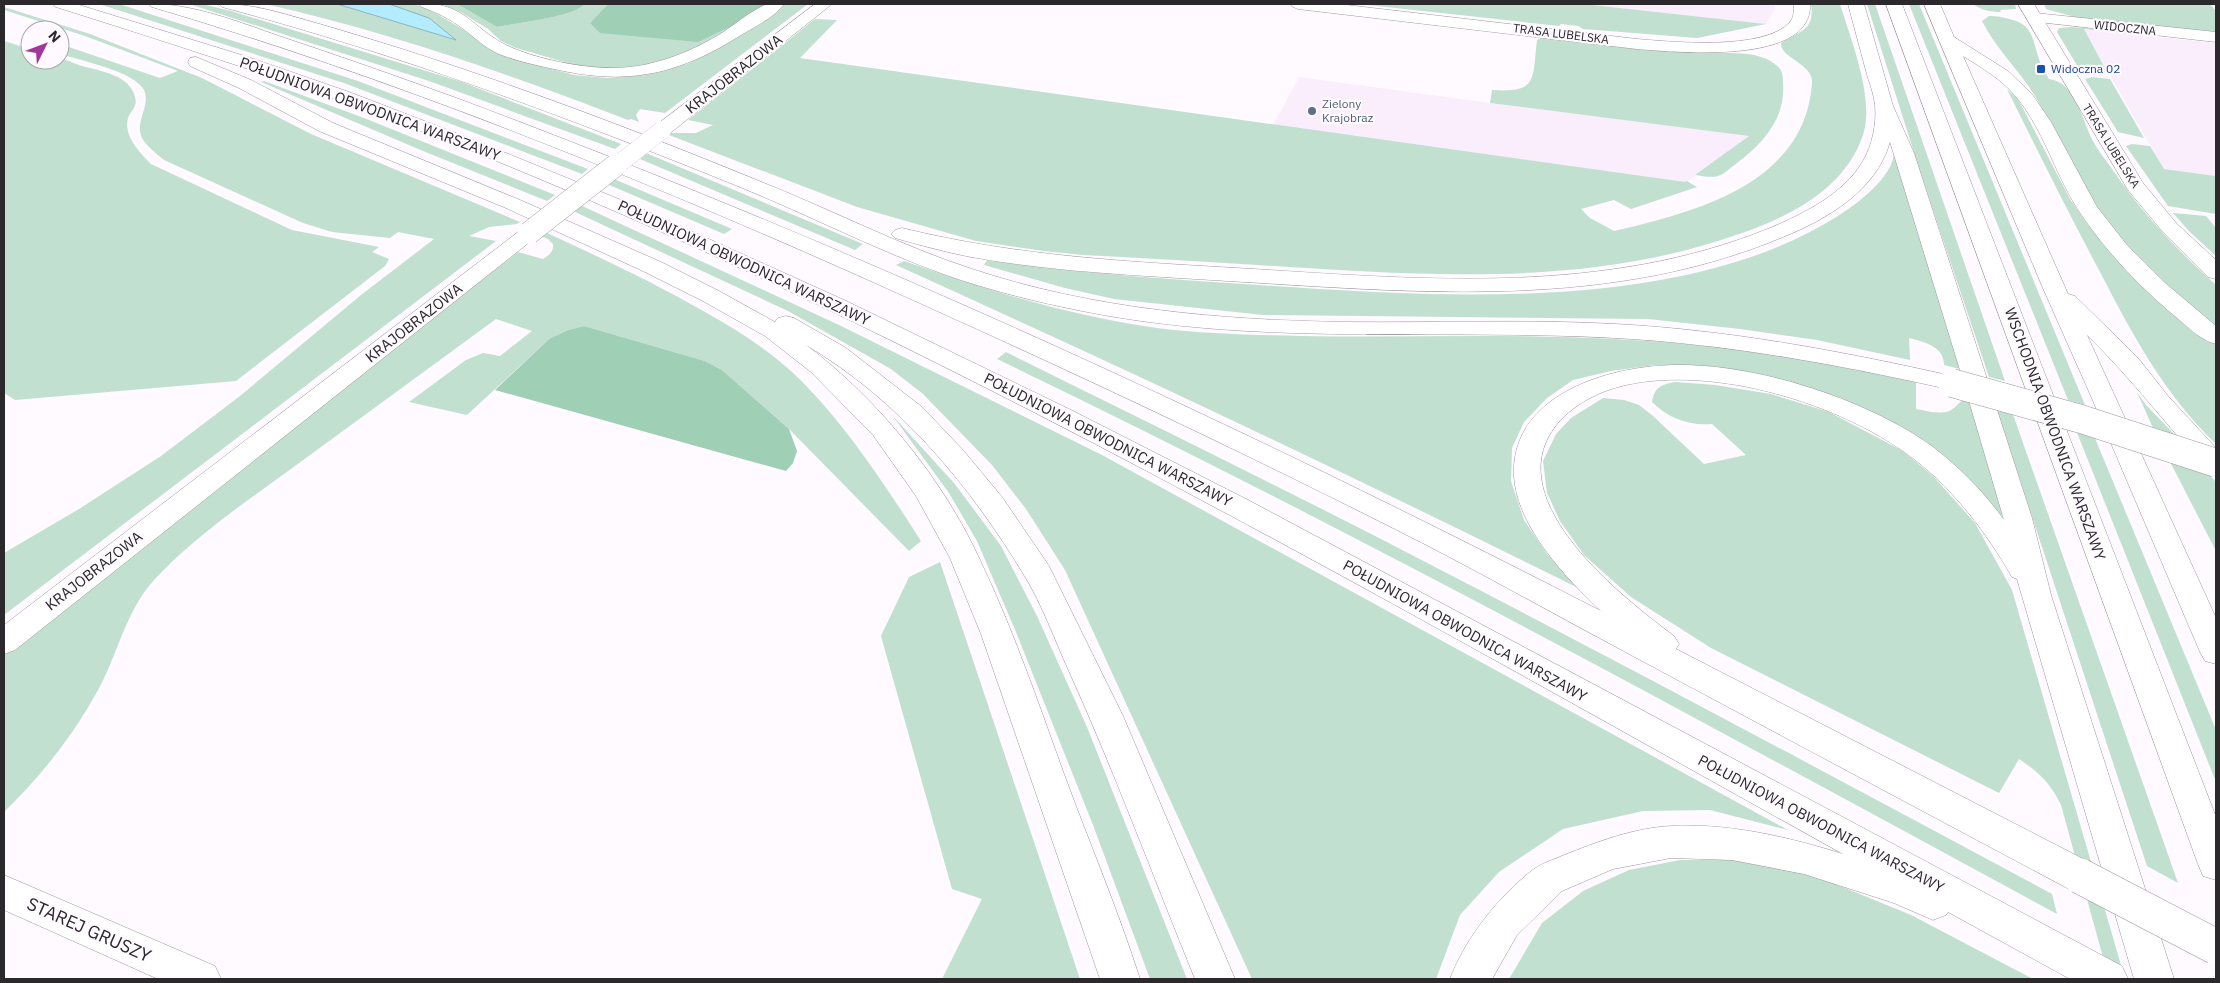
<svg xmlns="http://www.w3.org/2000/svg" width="2220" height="983" font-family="'IBM Plex Sans',sans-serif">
  <rect width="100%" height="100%" fill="#fefaff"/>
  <g fill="#faeefd">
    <path d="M 1583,4 L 1775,4 L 1775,9 L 1766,24 Z"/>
    <path d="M 2083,29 L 2216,43 L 2216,176 L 2164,169 Z"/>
    <path d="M 1299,77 L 1490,103 L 1750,136 L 1685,183 L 1273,125 Z"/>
  </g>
  <g fill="#c1e0cf">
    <path d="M 99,4 L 119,4 L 358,81 L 588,169 L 582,174 L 344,83 Z"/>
    <path d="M 189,4 L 202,4 L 231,11 L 462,82 L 621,144 L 615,149 L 429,81 Z"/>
    <path d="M 265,4 L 337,4 L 455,40 L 429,18 L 389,4 L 414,4 L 432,11 L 484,42 L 530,63 L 574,75 L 607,78 L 646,75 L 687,64 L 717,48 L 784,4 L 808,4 L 665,113 L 640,109 L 636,115 L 639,122 L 631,119 L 628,120 C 509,74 389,32 265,4 Z"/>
    <path d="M 441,4 L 457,4 L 497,27 C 516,23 574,17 585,4 L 608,4 L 590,23 L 752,16 L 710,43 L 648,67 L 614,70 L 571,64 L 516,48 L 501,41 L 488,29 L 462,13 Z"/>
    <path d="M 1359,4 L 1583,4 L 1766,24 L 1697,38 L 1583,29 L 1578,26 L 1561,24 L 1559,26 Z"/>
    <path d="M 1811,4 L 1840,4 C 1851,40 1875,99 1863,135 C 1845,189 1789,217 1739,234 C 1584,289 1418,275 1257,265 C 1199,261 1141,258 1083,255 L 1044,251 L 976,241 L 857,207 L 669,135 L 671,133 L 696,133 L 713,125 L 688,120 L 815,19 L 837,20 L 800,58 L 1685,182 L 1687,181 L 1697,187 L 1631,209 L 1614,200 L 1581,209 L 1590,218 L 1614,231 C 1696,212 1805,184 1812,83 C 1814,64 1780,58 1781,43 C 1799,30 1815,32 1811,4 Z"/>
    <path d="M 1867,4 L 1875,4 L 2005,381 L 1989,377 L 1918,165 Z"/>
    <path d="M 1909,4 L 1919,4 L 2085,405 L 2068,400 Z"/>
    <path d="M 1973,4 L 2015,4 L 2016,9 L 2000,10 L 2001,12 C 1990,12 1981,10 1973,4 Z"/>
    <path d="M 2044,4 L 2210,4 L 2216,11 L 2216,33 L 2082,19 L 2046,9 Z"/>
    <path d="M 4,7 L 90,34 L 202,78 L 311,134 L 520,222 L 517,224 L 489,227 L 469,236 L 496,241 L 4,615 L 4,553 L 79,509 L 161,456 L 240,396 L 361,295 L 434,239 L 398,232 L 390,238 L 332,232 L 303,223 L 164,160 C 156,153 147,147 142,138 C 133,119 157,100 139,84 C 125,70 80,60 60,54 L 60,44 L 160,78 L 178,71 L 85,36 L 4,10 Z"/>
    <path d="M 1989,16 C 1997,16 2002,17 2009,19 C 2038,25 2031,46 2043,68 L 2037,67 L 2039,71 L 2045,72 L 2049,79 C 2076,82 2082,121 2093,141 C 2098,151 2106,160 2112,169 C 2143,214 2176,249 2216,285 L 2216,328 C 2173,294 2129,256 2098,209 C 2075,174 2056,133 2035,96 C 2019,70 1996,49 1982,21 Z"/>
    <path d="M 2072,27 L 2129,32 L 2131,34 L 2084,29 L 2107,72 L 2078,67 L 2057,32 L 2059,28 Z"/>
    <path d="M 1544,36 L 1716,51 L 1718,53 C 1738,53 1766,52 1780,69 C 1783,73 1783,78 1783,83 C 1786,118 1763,143 1737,163 C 1731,167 1725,174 1718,176 C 1712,178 1702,176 1695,175 L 1749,136 L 1490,103 L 1492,90 C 1539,93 1532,79 1537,40 Z"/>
    <path d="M 4,41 L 30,49 L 30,60 C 40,60 51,59 60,59 C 66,59 75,64 82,66 C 100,71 130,75 135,97 C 138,107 131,110 128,118 C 123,136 140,153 151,164 L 292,230 L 379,247 L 372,252 L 389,259 L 385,266 L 236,381 L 15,400 L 4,393 Z"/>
    <path d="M 2092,77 L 2110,79 L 2144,138 L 2118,132 L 2085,79 Z"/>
    <path d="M 264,81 L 364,118 L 555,195 L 547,201 L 423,151 L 261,82 Z"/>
    <path d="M 2007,89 L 2018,99 L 2070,199 L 2088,225 L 2112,253 L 2198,331 L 2216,345 L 2216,444 C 2165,395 2132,334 2100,272 C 2068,212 2037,150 2007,89 Z"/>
    <path d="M 2132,144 L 2150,146 L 2164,169 L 2216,176 L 2216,214 L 2168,206 L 2126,146 Z"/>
    <path d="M 646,153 L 863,244 L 855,250 L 640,159 Z"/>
    <path d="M 1894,153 L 1905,182 L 1960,369 L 1944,365 C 1944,346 1924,342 1909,338 L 1910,360 L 1817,340 L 1740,329 L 1648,319 L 1263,315 L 1114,299 L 1065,288 L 984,265 L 987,260 C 1077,273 1168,279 1258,285 C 1437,297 1681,315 1838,216 C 1857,204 1893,177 1894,153 Z"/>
    <path d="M 614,179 L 732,229 L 724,234 L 607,184 Z"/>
    <path d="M 580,205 L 839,325 L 1102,455 L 1788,830 L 1710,810 L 1643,811 L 1563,829 L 1499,872 L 1460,915 L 1436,979 L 1252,979 L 1065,570 L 1026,509 L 992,465 L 923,394 L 891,369 L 788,311 L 573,211 Z"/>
    <path d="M 2173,213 L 2206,216 L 2216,228 L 2216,256 L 2189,231 Z"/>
    <path d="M 545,232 C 599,257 653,282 705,312 C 735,329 766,348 792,372 C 843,420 883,482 921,541 L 909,551 L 789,429 L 722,370 L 705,361 L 584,326 L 568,330 L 549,339 L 467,415 L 409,402 L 466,360 L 483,353 L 500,356 L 532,331 L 496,319 C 429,368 362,417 295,466 C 247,501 195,536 154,580 C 125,612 118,654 98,690 C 73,736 41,776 4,812 L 4,654 L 343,387 L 518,252 L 543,259 C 549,255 554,252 553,244 L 548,239 L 540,236 Z"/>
    <path d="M 904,261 C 986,290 1070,316 1157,328 C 1205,334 1254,335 1301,336 C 1411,338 1522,333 1631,340 C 1727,345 1823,360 1916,382 L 1916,409 C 1928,411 1945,417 1955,407 C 1961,401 1963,399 1972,396 L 2007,516 L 2000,515 L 1914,437 L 1700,366 L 1655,365 L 1611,371 L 1573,380 L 1547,398 L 1524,422 L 1512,448 L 1511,481 L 1524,520 L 1547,554 L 1588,593 C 1360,479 1129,371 896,265 Z"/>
    <path d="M 1006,352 C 1149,423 1293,493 1435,567 C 1642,674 1847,784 2052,894 L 2057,914 C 1706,724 1357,532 997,359 Z"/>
    <path d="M 1675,382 L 1715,385 L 1771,394 L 1829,412 L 1903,451 L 1933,476 L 1975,523 L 2012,590 L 2125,979 L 2109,979 L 2061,805 C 2051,784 2039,772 2019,759 L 1999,793 L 1711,648 L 1631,597 L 1584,555 L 1560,521 L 1547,493 L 1543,461 L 1556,434 L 1571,418 L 1603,398 L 1624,400 L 1639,405 L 1653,416 L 1704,464 L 1746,455 L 1712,424 C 1689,426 1668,418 1652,402 C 1655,386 1661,385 1675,382 Z"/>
    <path d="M 2137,392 L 2146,405 L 2175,435 L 2153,428 Z"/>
    <path d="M 1994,401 L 2010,406 L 2178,883 L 2147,866 Z"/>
    <path d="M 892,415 L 954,483 L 1001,546 L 1037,616 L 1087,727 L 1187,979 L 1150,979 L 1093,825 L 1016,632 L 977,541 L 949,493 Z"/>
    <path d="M 2074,425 L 2092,431 L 2216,730 L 2216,782 Z"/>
    <path d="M 2167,456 L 2205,470 L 2216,482 L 2216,551 Z"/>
    <path d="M 940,562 L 1080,979 L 942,979 L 982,899 L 952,889 L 881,636 L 909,577 Z"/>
    <path d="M 1680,860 L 1750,860 L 1823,879 L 1911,915 L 2033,979 L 1509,979 L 1542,923 L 1583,891 L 1629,870 Z"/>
  </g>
  <g fill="#9fcfb5">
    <path d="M 457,4 L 585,4 C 574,17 516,23 497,27 Z"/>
    <path d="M 608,4 L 769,4 L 752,16 L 698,42 L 600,33 L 590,23 Z"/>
    <path d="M 584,326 L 705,361 L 722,370 L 789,429 L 797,451 L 793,463 L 786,471 L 495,390 L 549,339 L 568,330 Z"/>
  </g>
  <path fill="#b3ecfe" stroke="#8ab2bf" d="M 337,4 L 389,4 L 429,18 L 456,40 Z"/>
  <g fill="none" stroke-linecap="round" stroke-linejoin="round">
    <g stroke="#9d969e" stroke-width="1">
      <g id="street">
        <path d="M 419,4 C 463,1 472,28 506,45 C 535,59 581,68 613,68 C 650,68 686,54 717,36 C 732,27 750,11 765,5 C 770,2 778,4 784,4 C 775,17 754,27 741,35 C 678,75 627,86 554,69 C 536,65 516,61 499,54 C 485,48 474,37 462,28 C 450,19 436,12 422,7 Z"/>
        <path d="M 2035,13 L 2216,32 L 2216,42 L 2029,21 L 2027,18 L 2029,15 Z"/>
      </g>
    </g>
    <g stroke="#9d969e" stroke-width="1">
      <g id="secondary">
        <path d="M 815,4 L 832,4 L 669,134 L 662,136 L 655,134 L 653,130 L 655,126 Z"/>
        <path d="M 1290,4 L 1338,4 L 1637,39 C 1672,42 1765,51 1790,22 C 1794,17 1794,10 1794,4 L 1810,4 C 1813,66 1675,52 1637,49 L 1298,9 L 1293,7 Z"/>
        <path d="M 2018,4 L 2034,4 L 2143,183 L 2177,224 L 2216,260 L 2216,279 L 2208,277 L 2163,232 L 2128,190 Z"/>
        <path d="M 529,227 L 536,229 L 540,233 L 536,237 L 15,650 L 4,654 L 4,625 L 522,229 Z"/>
        <path d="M 4,875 L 215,966 L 221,979 L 158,979 L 4,910 Z"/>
      </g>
    </g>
    <g stroke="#9d969e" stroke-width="1">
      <g id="highway">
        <path d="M 53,4 L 76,4 L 248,57 L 349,92 L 479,142 L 638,207 L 844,300 L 1073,411 L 1248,500 L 2122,966 L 2128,979 L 2070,979 L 1948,912 L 1946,915 L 1933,920 L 1894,903 L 1804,874 L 1732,860 L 1671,858 L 1613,869 L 1562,891 L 1517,935 L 1492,979 L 1450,979 C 1466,937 1499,896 1534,869 C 1542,863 1553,860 1562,856 C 1597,842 1633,828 1672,826 C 1729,823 1788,837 1843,854 C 1443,632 1045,402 626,216 C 499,160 368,108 236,65 C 176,45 116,26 56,7 Z"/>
        <path d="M 149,4 C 191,3 239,22 279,36 C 339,56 399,77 459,99 C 850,245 1230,420 1601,611 C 1566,578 1517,527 1514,476 C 1510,393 1613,365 1678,365 C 1757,364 1869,400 1933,447 C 1960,468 1984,492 2004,520 L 1964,384 L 1961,388 L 1952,390 C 1841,365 1728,344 1615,338 C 1434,328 1256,347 1077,310 C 1033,301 989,290 946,275 C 876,250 809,215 740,187 C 570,118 399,54 222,7 L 219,4 C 252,3 284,14 316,23 C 344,31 373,40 402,49 C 524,88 645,134 764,183 C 834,211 901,246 972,269 C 1092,309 1219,320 1345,322 C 1435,323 1525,319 1615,324 C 1728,330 1841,351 1952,376 L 1961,378 L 1963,380 L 1890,142 C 1876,191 1827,219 1783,237 C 1611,309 1425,293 1244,282 C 1153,276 1061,273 971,257 C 945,252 920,245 895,238 L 891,234 L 895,230 L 902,228 C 1019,257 1134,262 1253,269 C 1427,280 1606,295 1770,228 C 1803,214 1844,194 1863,161 C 1872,146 1877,123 1875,105 C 1874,94 1869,82 1866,71 C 1860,49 1854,26 1848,4 L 1864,4 L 1893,106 L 1914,153 L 2032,518 L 2051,595 L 2174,979 L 2134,979 L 2017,579 L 2012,577 C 1986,532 1955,491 1914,459 C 1843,404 1715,365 1626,385 C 1599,391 1571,405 1554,428 C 1500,502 1622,597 1674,636 L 1679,644 L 1676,649 L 2093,864 L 2099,876 L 2093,888 L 2080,893 L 2067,888 C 1917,808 1767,728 1618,648 C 1543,608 1469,566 1393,528 C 1213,437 1030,352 846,270 C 620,170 389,77 152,7 Z"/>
        <path d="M 1886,4 L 1902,4 L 2216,817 L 2216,880 L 2203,876 L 2198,864 Z"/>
        <path d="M 1924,4 L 1940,4 L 1954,37 L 2008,71 L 2032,94 L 2051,122 L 2097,207 L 2127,245 L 2164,282 L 2216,326 L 2216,344 C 2199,340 2184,323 2170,312 C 2135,282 2102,247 2077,208 C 2053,170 2041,121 2009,89 C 1996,76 1979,66 1963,56 L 2068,294 L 2075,296 L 2138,358 L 2168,396 L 2216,448 L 2216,473 L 2207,470 C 2167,425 2130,377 2087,335 L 2216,618 L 2216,664 L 2205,661 L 2200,652 L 2090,394 L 2042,286 Z"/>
        <path d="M 196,57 L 251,80 L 333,123 L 520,200 L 661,262 L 719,291 L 775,322 L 778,318 L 786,316 L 794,318 L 846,348 L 922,407 L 963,450 L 1002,497 L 1049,566 L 1123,716 L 1235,979 L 1195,979 C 1153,876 1114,770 1068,669 C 1054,638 1042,604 1024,575 C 969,484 899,400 806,345 C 877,398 943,479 980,560 C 1013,629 1038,702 1064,774 C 1089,842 1118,910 1140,979 L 1100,979 L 981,634 L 950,558 L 916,496 L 873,435 L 811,372 L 765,336 L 703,301 L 645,272 L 506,208 L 319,131 L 239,88 L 190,66 L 188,62 L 190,58 Z"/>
      </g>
    </g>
    <use href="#street" fill="#fff" fill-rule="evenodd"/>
    <use href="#secondary" fill="#fff" fill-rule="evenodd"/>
    <use href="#highway" fill="#fff" fill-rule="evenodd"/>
    <g stroke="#9d969e" stroke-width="18" stroke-linecap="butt">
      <path id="secondary-bridge-far1" d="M 615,167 L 662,130"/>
    </g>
    <g stroke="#9d969e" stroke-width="23" stroke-linecap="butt">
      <path id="secondary-bridge" d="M 529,233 L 616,165"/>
    </g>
    <g stroke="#9d969e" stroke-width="29" stroke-linecap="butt">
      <path id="highway-bridge-far1" d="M 1952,383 L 2081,419 L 2216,463"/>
    </g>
    <g stroke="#9d969e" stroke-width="36" stroke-linecap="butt">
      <path id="highway-bridge" d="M 2080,876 L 2216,947"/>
    </g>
    <use href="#secondary-bridge-far1" stroke="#fff" stroke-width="18"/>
    <use href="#secondary-bridge" stroke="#fff" stroke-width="22"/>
    <use href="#highway-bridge-far1" stroke="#fff" stroke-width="28"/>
    <use href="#highway-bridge" stroke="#fff" stroke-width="35"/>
  </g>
  <rect fill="#1a4fb4" stroke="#fefaff" stroke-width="2" x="2036" y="64" width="10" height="10" rx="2.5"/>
  <circle fill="#5c6f8a" stroke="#fefaff" stroke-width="2" cx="1312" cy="111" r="5"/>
  <g text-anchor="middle" stroke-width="4.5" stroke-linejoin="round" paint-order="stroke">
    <g font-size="12" fill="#2b292c" stroke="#fefaff">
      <text transform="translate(2125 28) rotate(6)" y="4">WIDOCZNA</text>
      <text transform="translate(1561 34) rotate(7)" y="4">TRASA LUBELSKA</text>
      <text transform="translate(2111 146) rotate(58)" y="4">TRASA LUBELSKA</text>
    </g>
    <g font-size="12" fill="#164399" stroke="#fefaff" text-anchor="start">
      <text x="2051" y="73">Widoczna 02</text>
    </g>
    <g font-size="12" fill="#4e5e75" stroke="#fefaff" text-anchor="start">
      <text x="1322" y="108">Zielony<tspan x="1322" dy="14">Krajobraz</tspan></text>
    </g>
    <g font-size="15" fill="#2b292c" stroke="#fefaff">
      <text transform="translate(734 74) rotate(-38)" y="5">KRAJOBRAZOWA</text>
      <text transform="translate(370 109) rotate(20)" y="5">POŁUDNIOWA OBWODNICA WARSZAWY</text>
      <text transform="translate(744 263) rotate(25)" y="5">POŁUDNIOWA OBWODNICA WARSZAWY</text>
      <text transform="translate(414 323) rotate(-38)" y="5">KRAJOBRAZOWA</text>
      <text transform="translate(2055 434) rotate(70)" y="5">WSCHODNIA OBWODNICA WARSZAWY</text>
      <text transform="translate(1108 440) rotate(27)" y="5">POŁUDNIOWA OBWODNICA WARSZAWY</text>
      <text transform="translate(94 571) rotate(-38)" y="5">KRAJOBRAZOWA</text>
      <text transform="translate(1465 631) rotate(29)" y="5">POŁUDNIOWA OBWODNICA WARSZAWY</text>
      <text transform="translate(1821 824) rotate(28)" y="5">POŁUDNIOWA OBWODNICA WARSZAWY</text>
    </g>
    <g font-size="18" fill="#2b292c" stroke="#fefaff">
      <text transform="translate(89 930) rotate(24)" y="6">STAREJ GRUSZY</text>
    </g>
  </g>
  <rect width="2220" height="983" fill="none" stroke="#2b292c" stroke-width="10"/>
  <g transform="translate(45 45) rotate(48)"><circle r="24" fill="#fefaff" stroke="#aaa6ab"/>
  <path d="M0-4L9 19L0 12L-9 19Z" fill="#a0389b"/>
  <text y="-8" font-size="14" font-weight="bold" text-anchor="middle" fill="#2b292c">N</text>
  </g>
</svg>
